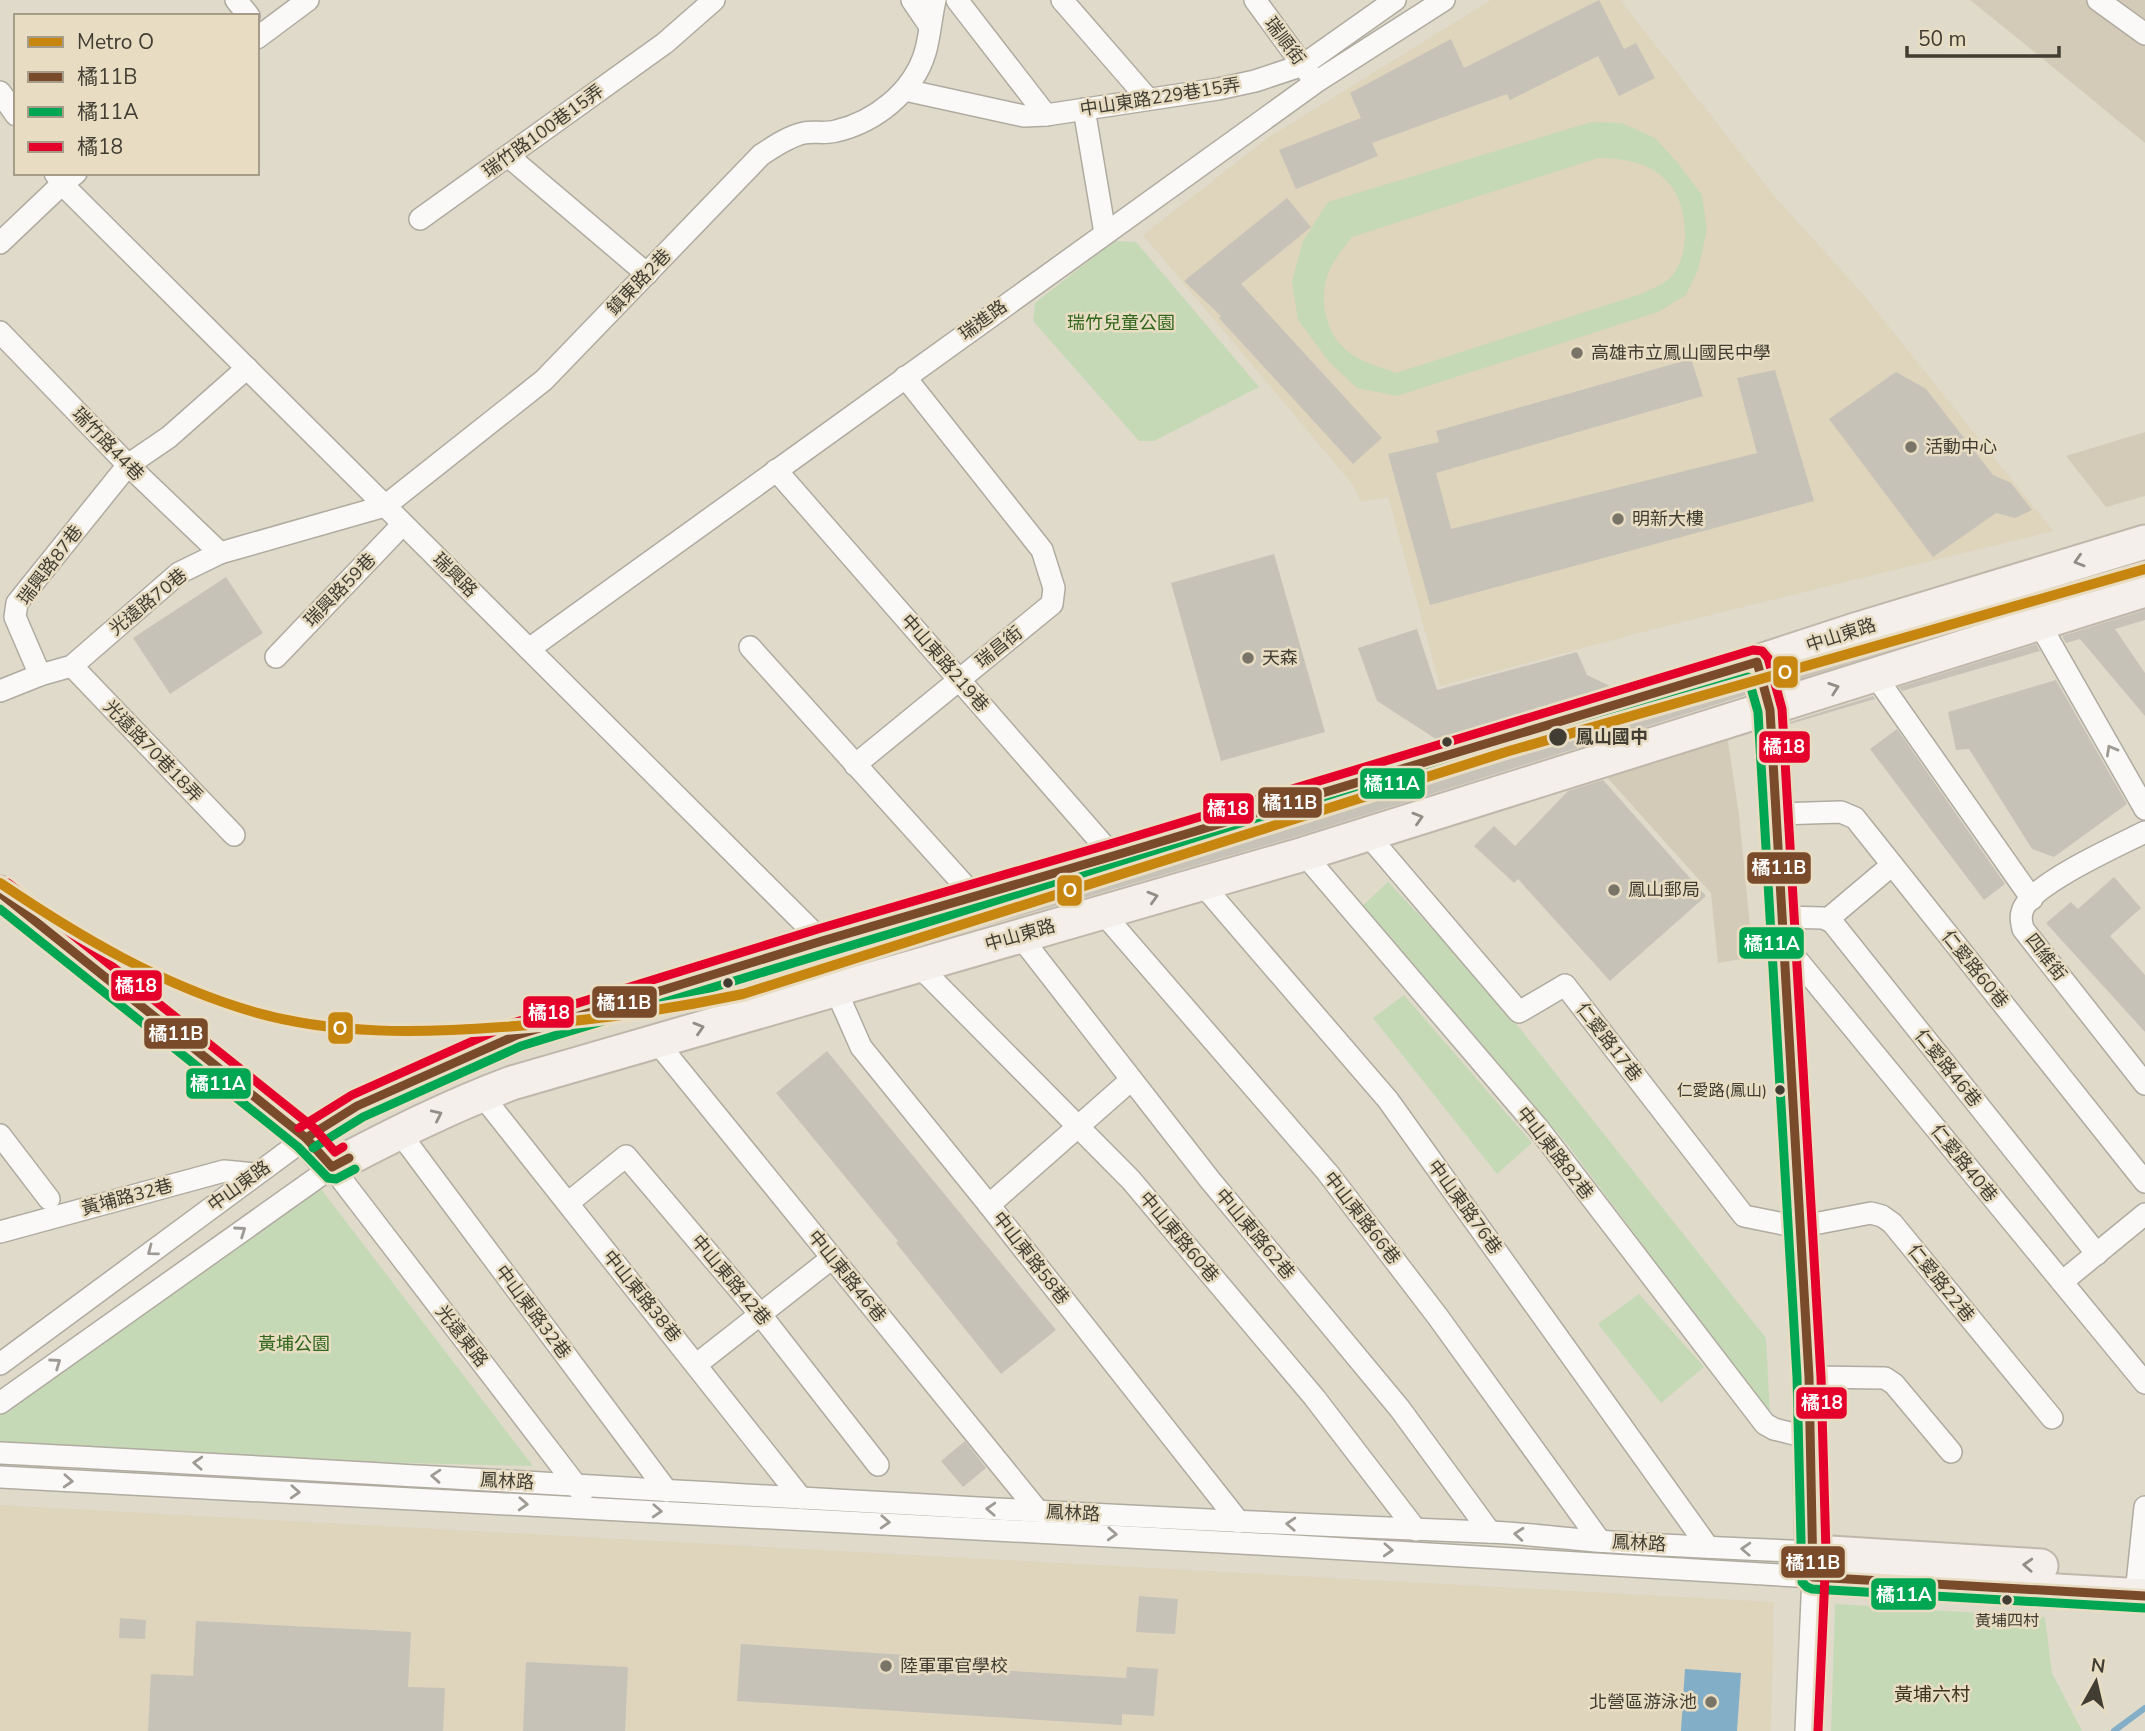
<svg xmlns="http://www.w3.org/2000/svg" width="2145" height="1731" font-family="'Nunito Sans','Noto Sans TC',sans-serif">
  <rect width="100%" height="100%" fill="#e0dacb"/>
  <g fill="#d4cab8">
    <path d="M 1970,0 L 2145,0 L 2145,143 L 2021,41 Z"/>
    <path d="M 2145,432 L 2145,496 L 2106,507 L 2066,456 Z"/>
    <path d="M 1727,735 L 1739,815 L 1753,957 L 1718,963 L 1711,893 L 1605,775 Z"/>
  </g>
  <g fill="#dfd4bc">
    <path d="M 1491,0 L 1620,0 L 1776,198 L 1862,293 L 2053,531 L 1662,627 L 1440,686 L 1388,497 L 1361,502 L 1353,485 L 1143,235 L 1269,137 Z"/>
    <path d="M 0,1505 L 1774,1602 L 1771,1731 L 0,1731 Z"/>
  </g>
  <g fill="#c6d9b6" fill-rule="evenodd">
    <path d="M 1591,122 L 1622,123 L 1655,138 L 1678,163 L 1702,195 L 1707,230 L 1698,270 L 1686,295 L 1658,312 L 1397,396 L 1357,388 L 1330,363 L 1298,320 L 1292,281 L 1303,241 L 1328,202 ZM 1598,158 C 1649,158 1684,178 1685,233 C 1685,248 1681,267 1670,278 C 1663,285 1650,289 1641,294 L 1396,373 C 1380,367 1360,362 1346,350 C 1324,331 1318,295 1330,269 C 1335,258 1345,247 1352,237 Z"/>
    <path d="M 1114,241 L 1136,242 L 1259,387 L 1154,441 L 1139,441 L 1033,321 L 1035,303 Z"/>
    <path d="M 1388,882 L 1483,982 L 1766,1338 L 1770,1415 L 1568,1145 L 1360,908 Z"/>
    <path d="M 1404,995 L 1532,1143 L 1497,1174 L 1373,1018 Z"/>
    <path d="M 318,1185 L 533,1466 L 0,1453 L 0,1404 Z"/>
    <path d="M 1639,1294 L 1704,1367 L 1661,1403 L 1598,1324 Z"/>
    <path d="M 1835,1604 L 2045,1617 L 2052,1673 L 2082,1731 L 1831,1731 Z"/>
  </g>
  <path fill="#82aec7" d="M 1685,1669 L 1741,1673 L 1737,1731 L 1681,1731 Z"/>
  <g fill="none" stroke-linecap="round" stroke-linejoin="round">
    <path stroke="#82aec7" stroke-width="6" d="M 2114,1731 L 2145,1708"/>
  </g>
  <g fill="#c7c2b7">
    <path d="M 1599,0 L 1624,49 L 1636,43 L 1655,78 L 1619,96 L 1598,56 L 1510,100 L 1507,94 L 1372,143 L 1378,156 L 1296,189 L 1279,150 L 1361,118 L 1350,93 L 1451,39 L 1464,68 Z"/>
    <path d="M 1287,198 L 1311,227 L 1241,284 L 1382,438 L 1353,464 L 1219,318 L 1221,316 L 1184,281 Z"/>
    <path d="M 1691,359 L 1703,396 L 1436,473 L 1451,529 L 1757,453 L 1737,378 L 1775,370 L 1814,501 L 1430,605 L 1388,454 L 1439,442 L 1436,431 Z"/>
    <path d="M 1896,372 L 1926,389 L 1993,475 L 2011,483 L 2032,510 L 2015,518 L 1996,513 L 1933,557 L 1829,419 Z"/>
    <path d="M 1274,554 L 1325,732 L 1221,761 L 1171,583 Z"/>
    <path d="M 2145,566 L 2145,571 L 1783,684 L 1780,675 L 1810,665 Z"/>
    <path d="M 226,577 L 263,633 L 170,694 L 133,638 Z"/>
    <path d="M 2145,610 L 2145,620 L 2115,629 L 2145,673 L 2145,716 L 2080,639 L 2066,643 L 2062,636 Z"/>
    <path d="M 1417,629 L 1437,690 L 1577,652 L 1587,675 L 1610,686 L 1436,739 L 1377,701 L 1358,648 Z"/>
    <path d="M 2036,644 L 2040,651 L 1902,691 L 1899,687 Z"/>
    <path d="M 2056,680 L 2127,804 L 2054,857 L 2032,849 L 1969,749 L 1956,750 L 1948,712 Z"/>
    <path d="M 1744,686 L 1746,695 L 1298,836 L 843,967 L 840,956 Z"/>
    <path d="M 1873,696 L 1875,699 L 1790,724 L 1790,722 Z"/>
    <path d="M 1897,729 L 2005,884 L 1984,900 L 1870,749 Z"/>
    <path d="M 1603,780 L 1706,896 L 1610,981 L 1518,879 L 1514,883 L 1474,846 L 1494,826 L 1515,846 L 1568,791 Z"/>
    <path d="M 2114,877 L 2141,908 L 2110,936 L 2145,975 L 2145,1032 L 2046,923 L 2071,902 L 2078,909 Z"/>
    <path d="M 827,1051 L 1056,1330 L 1001,1374 L 896,1243 L 898,1241 L 776,1093 Z"/>
    <path d="M 965,1441 L 986,1468 L 963,1487 L 941,1461 Z"/>
    <path d="M 1139,1596 L 1178,1599 L 1175,1634 L 1136,1632 Z"/>
    <path d="M 120,1618 L 146,1620 L 145,1639 L 119,1638 Z"/>
    <path d="M 196,1621 L 411,1632 L 408,1687 L 445,1688 L 443,1731 L 148,1731 L 151,1674 L 193,1676 Z"/>
    <path d="M 741,1644 L 964,1659 L 964,1668 L 1126,1678 L 1127,1667 L 1158,1669 L 1154,1716 L 1122,1714 L 1122,1725 L 737,1701 Z"/>
    <path d="M 526,1662 L 628,1667 L 625,1731 L 523,1731 Z"/>
  </g>
  <g fill="none" stroke-linecap="round" stroke-linejoin="round">
    <g stroke="#b0aba0" stroke-width="24">
      <g id="street">
        <path d="M 236,0 L 249,16"/>
        <path d="M 912,0 L 929,25"/>
        <path d="M 957,0 L 1046,115"/>
        <path d="M 1062,0 L 1148,99"/>
        <path d="M 1255,0 L 1310,75"/>
        <path d="M 2098,0 L 2145,34"/>
        <path d="M 257,38 L 308,0"/>
        <path d="M 905,90 L 1024,116 L 1046,115 L 1218,89 L 1255,81 L 1303,65 L 1395,0"/>
        <path d="M 0,92 L 16,115"/>
        <path d="M 1084,109 L 1105,233"/>
        <path d="M 508,156 L 647,274"/>
        <path d="M 55,173 L 62,184 L 822,941 L 835,988 L 861,1047 L 989,1205 L 1239,1522"/>
        <path d="M 420,219 L 665,43 L 714,0"/>
        <path d="M 0,243 L 62,184 L 76,173"/>
        <path d="M 0,332 L 128,465 L 220,553"/>
        <path d="M 776,470 L 1113,856"/>
        <path d="M 2039,623 L 2145,809"/>
        <path d="M 750,647 L 975,897"/>
        <path d="M 529,649 L 1316,82 L 1444,0"/>
        <path d="M 276,657 L 403,524"/>
        <path d="M 72,666 L 234,835"/>
        <path d="M 1874,674 L 2032,899"/>
        <path d="M 40,675 L 15,617 L 17,603 L 128,465 L 169,437 L 247,368"/>
        <path d="M 0,691 L 40,675 L 72,666 L 179,573 L 220,553 L 385,506 L 544,380 L 761,155 C 773,147 789,136 804,133 C 814,131 825,134 836,131 C 875,122 913,92 925,53 C 930,36 931,17 935,0"/>
        <path d="M 855,765 L 1052,604 L 1054,588 L 1042,550 L 905,377"/>
        <path d="M 1776,814 L 1841,812 L 1855,818 L 2145,1182"/>
        <path d="M 2145,832 C 2117,846 2037,882 2024,907 C 2020,915 2021,920 2023,929 L 2145,1084"/>
        <path d="M 1367,834 L 1519,1012 L 1565,985 L 1744,1216 L 1798,1227 L 1871,1213 L 1882,1216 L 1892,1223 L 2052,1418"/>
        <path d="M 1304,854 L 1538,1128 L 1765,1424 L 1774,1429 L 1810,1438"/>
        <path d="M 1202,884 L 1388,1100 L 1708,1547"/>
        <path d="M 1102,912 L 1327,1172 L 1438,1317 L 1600,1541"/>
        <path d="M 1782,917 L 1823,918 L 1832,922 L 2097,1254"/>
        <path d="M 1828,919 L 1892,865"/>
        <path d="M 1019,935 L 1210,1180 L 1400,1409 L 1490,1532"/>
        <path d="M 1785,945 L 2145,1383"/>
        <path d="M 918,965 L 1131,1180 L 1314,1397 L 1416,1530"/>
        <path d="M 656,1041 L 1038,1511"/>
        <path d="M 481,1094 L 801,1498"/>
        <path d="M 399,1132 L 667,1491"/>
        <path d="M 0,1135 L 49,1199"/>
        <path d="M 568,1203 L 626,1156 L 760,1314 L 878,1465"/>
        <path d="M 989,1205 L 1131,1080"/>
        <path d="M 0,1232 L 224,1171 L 255,1174"/>
        <path d="M 2062,1282 L 2145,1214"/>
        <path d="M 0,1364 L 306,1138"/>
        <path d="M 697,1364 L 832,1258"/>
        <path d="M 1809,1377 L 1885,1378 L 1894,1384 L 1951,1452"/>
        <path d="M 0,1403 L 332,1167 L 582,1493"/>
        <path d="M 0,1453 C 495,1478 990,1513 1486,1532 C 1522,1533 1559,1538 1595,1541 C 1668,1546 1741,1549 1814,1552"/>
        <path d="M 0,1477 C 605,1508 1209,1539 1813,1577 L 1806,1731"/>
        <path d="M 2136,1594 L 2145,1507"/>
      </g>
    </g>
    <g stroke="#bfb7ab" stroke-width="37">
      <g id="primary">
        <path d="M 1757,662 L 1770,710 L 1809,1377 L 1813,1577 L 2145,1596"/>
        <path d="M 0,893 L 306,1138 L 332,1167 C 391,1136 450,1106 512,1083 L 1304,854 L 2145,590"/>
        <path d="M 306,1138 L 357,1106 L 517,1035 L 822,941 L 1113,856 L 1757,662 L 1855,630 L 2145,542"/>
        <path d="M 1814,1552 L 2041,1566"/>
      </g>
    </g>
    <use href="#street" stroke="#faf9f7" stroke-width="21"/>
    <use href="#primary" stroke="#f4efea" stroke-width="33"/>
    <g stroke="#e8ddc3" stroke-width="14">
      <g id="bus-1">
        <path d="M 0,893 L 306,1138 L 332,1167 L 349,1158"/>
        <path d="M 306,1138 L 357,1106 L 517,1035 L 822,941 L 1113,856 L 1757,662 L 1770,710 L 1809,1377 L 1813,1577 L 2145,1596"/>
      </g>
    </g>
    <g stroke="#e8ddc3" stroke-width="14">
      <g id="bus-2">
        <path d="M 0,909 L 298,1147 L 328,1178 L 336,1179 L 355,1169"/>
        <path d="M 313,1148 L 363,1117 L 521,1046 L 826,953 L 1748,677 L 1758,712 L 1797,1377 L 1802,1582 L 1807,1587 L 1812,1589 L 2144,1608"/>
      </g>
    </g>
    <g stroke="#e8ddc3" stroke-width="14">
      <g id="bus-3">
        <path d="M 8,883 L 314,1128 L 335,1152 L 343,1147"/>
        <path d="M 299,1128 L 352,1095 L 513,1023 L 818,929 L 1110,844 L 1753,650 L 1762,651 L 1768,658 L 1782,709 L 1821,1377 L 1826,1553 L 1818,1731"/>
      </g>
    </g>
    <use href="#bus-1" stroke="#7a4b2a" stroke-width="9"/>
    <use href="#bus-2" stroke="#00a651" stroke-width="9"/>
    <use href="#bus-3" stroke="#e4002b" stroke-width="9"/>
    <g stroke="#e8ddc3" stroke-width="16">
      <path id="metro-1" d="M 0,883 C 80,937 161,985 254,1012 C 334,1035 420,1033 502,1027 C 583,1022 663,1011 743,994 L 1509,751 L 2145,569"/>
    </g>
    <use href="#metro-1" stroke="#c6860f" stroke-width="10"/>
  </g>
  <defs><path id="oneway-chevron" d="M-2-3.5L2.5 0L-2 3.5" fill="none" stroke-width="1.6" stroke-linecap="round" stroke-linejoin="round" transform="scale(1.75)"/></defs>
  <g stroke="#928d85">
    <use href="#oneway-chevron" transform="translate(2079 561) rotate(163)"/>
    <use href="#oneway-chevron" transform="translate(1834 688) rotate(-19)"/>
    <use href="#oneway-chevron" transform="translate(1418 818) rotate(-17)"/>
    <use href="#oneway-chevron" transform="translate(1153 897) rotate(-16)"/>
    <use href="#oneway-chevron" transform="translate(699 1028) rotate(-17)"/>
    <use href="#oneway-chevron" transform="translate(437 1115) rotate(-25)"/>
    <use href="#oneway-chevron" transform="translate(2028 1565) rotate(-177)"/>
  </g>
  <g stroke="#9e9b94">
    <use href="#oneway-chevron" transform="translate(2111 750) rotate(-119)"/>
    <use href="#oneway-chevron" transform="translate(241 1231) rotate(-35)"/>
    <use href="#oneway-chevron" transform="translate(152 1251) rotate(143)"/>
    <use href="#oneway-chevron" transform="translate(56 1363) rotate(-35)"/>
    <use href="#oneway-chevron" transform="translate(198 1463) rotate(-177)"/>
    <use href="#oneway-chevron" transform="translate(436 1476) rotate(-176)"/>
    <use href="#oneway-chevron" transform="translate(68 1481) rotate(3)"/>
    <use href="#oneway-chevron" transform="translate(295 1492) rotate(3)"/>
    <use href="#oneway-chevron" transform="translate(523 1504) rotate(3)"/>
    <use href="#oneway-chevron" transform="translate(991 1509) rotate(-177)"/>
    <use href="#oneway-chevron" transform="translate(657 1511) rotate(3)"/>
    <use href="#oneway-chevron" transform="translate(885 1522) rotate(3)"/>
    <use href="#oneway-chevron" transform="translate(1291 1524) rotate(-177)"/>
    <use href="#oneway-chevron" transform="translate(1112 1534) rotate(3)"/>
    <use href="#oneway-chevron" transform="translate(1519 1534) rotate(-175)"/>
    <use href="#oneway-chevron" transform="translate(1746 1549) rotate(-177)"/>
    <use href="#oneway-chevron" transform="translate(1388 1550) rotate(3)"/>
  </g>
  <g fill="#797468" stroke="#e8ddc3" stroke-width="2.5">
    <circle cx="1577" cy="353" r="7"/>
    <circle cx="1911" cy="447" r="7"/>
    <circle cx="1618" cy="519" r="7"/>
    <circle cx="1248" cy="658" r="7"/>
    <circle cx="1614" cy="890" r="7"/>
    <circle cx="886" cy="1666" r="7"/>
    <circle cx="1711" cy="1702" r="7"/>
  </g>
  <g fill="#413d32" stroke="#e8ddc3" stroke-width="2.5">
    <circle cx="1558" cy="737" r="10"/>
    <circle cx="1447" cy="742" r="6"/>
    <circle cx="728" cy="983" r="6"/>
    <circle cx="1780" cy="1090" r="6"/>
    <circle cx="2007" cy="1600" r="6"/>
  </g>
  <g text-anchor="middle" stroke-width="5" stroke-linejoin="round" paint-order="stroke">
    <g font-size="16" fill="#413d32" stroke="#e8ddc3" text-anchor="end">
      <text x="1767" y="1096">仁愛路(鳳山)</text>
      <text x="2007" y="1626" text-anchor="middle">黃埔四村</text>
    </g>
    <g font-size="18" fill="#413d32" stroke="#e8ddc3">
      <text transform="translate(1285 41) rotate(53)" y="6">瑞順街</text>
      <text transform="translate(1160 97) rotate(-9)" y="6">中山東路229巷15弄</text>
      <text transform="translate(543 131) rotate(-36)" y="6">瑞竹路100巷15弄</text>
      <text transform="translate(639 282) rotate(-46)" y="6">鎮東路2巷</text>
      <text transform="translate(983 320) rotate(-36)" y="6">瑞進路</text>
      <text transform="translate(108 444) rotate(46)" y="6">瑞竹路44巷</text>
      <text transform="translate(50 565) rotate(-53)" y="6">瑞興路87巷</text>
      <text transform="translate(455 575) rotate(45)" y="6">瑞興路</text>
      <text transform="translate(340 590) rotate(-46)" y="6">瑞興路59巷</text>
      <text transform="translate(148 602) rotate(-39)" y="6">光遠路70巷</text>
      <text transform="translate(1841 635) rotate(-18)" y="6">中山東路</text>
      <text transform="translate(999 647) rotate(-39)" y="6">瑞昌街</text>
      <text transform="translate(945 663) rotate(49)" y="6">中山東路219巷</text>
      <text transform="translate(153 751) rotate(46)" y="6">光遠路70巷18弄</text>
      <text transform="translate(1020 935) rotate(-16)" y="6">中山東路</text>
      <text transform="translate(2046 957) rotate(52)" y="6">四維街</text>
      <text transform="translate(1975 969) rotate(51)" y="6">仁愛路60巷</text>
      <text transform="translate(1609 1042) rotate(52)" y="6">仁愛路17巷</text>
      <text transform="translate(1948 1068) rotate(51)" y="6">仁愛路46巷</text>
      <text transform="translate(1555 1153) rotate(52)" y="6">中山東路82巷</text>
      <text transform="translate(1964 1163) rotate(51)" y="6">仁愛路40巷</text>
      <text transform="translate(239 1186) rotate(-36)" y="6">中山東路</text>
      <text transform="translate(127 1197) rotate(-15)" y="6">黃埔路32巷</text>
      <text transform="translate(1465 1207) rotate(54)" y="6">中山東路76巷</text>
      <text transform="translate(1362 1218) rotate(52)" y="6">中山東路66巷</text>
      <text transform="translate(1255 1234) rotate(50)" y="6">中山東路62巷</text>
      <text transform="translate(1179 1237) rotate(50)" y="6">中山東路60巷</text>
      <text transform="translate(1031 1258) rotate(52)" y="6">中山東路58巷</text>
      <text transform="translate(847 1276) rotate(51)" y="6">中山東路46巷</text>
      <text transform="translate(731 1280) rotate(50)" y="6">中山東路42巷</text>
      <text transform="translate(1941 1283) rotate(51)" y="6">仁愛路22巷</text>
      <text transform="translate(642 1296) rotate(51)" y="6">中山東路38巷</text>
      <text transform="translate(533 1312) rotate(53)" y="6">中山東路32巷</text>
      <text transform="translate(462 1336) rotate(52)" y="6">光遠東路</text>
      <text transform="translate(507 1481) rotate(3)" y="6">鳳林路</text>
      <text transform="translate(1073 1513) rotate(3)" y="6">鳳林路</text>
      <text transform="translate(1639 1543) rotate(3)" y="6">鳳林路</text>
    </g>
    <g font-size="18" fill="#30661b" stroke="#e8ddc3">
      <text x="1121" y="329">瑞竹兒童公園</text>
      <text x="294" y="1350">黃埔公園</text>
    </g>
    <g font-size="18" fill="#413d32" stroke="#e8ddc3" text-anchor="start">
      <text x="1591" y="359">高雄市立鳳山國民中學</text>
      <text x="1925" y="453">活動中心</text>
      <text x="1632" y="525">明新大樓</text>
      <text x="1262" y="664">天森</text>
      <text x="1628" y="896">鳳山郵局</text>
      <text x="900" y="1672">陸軍軍官學校</text>
      <text x="1697" y="1708" text-anchor="end">北營區游泳池</text>
    </g>
    <g font-size="18" font-weight="bold" fill="#413d32" stroke="#e8ddc3" text-anchor="start">
      <text x="1576" y="743">鳳山國中</text>
    </g>
    <g font-size="19" fill="#3e3520" stroke="#e8ddc3">
      <text x="1932" y="1701">黃埔六村</text>
    </g>
  </g>
  <g stroke="#e8ddc3" stroke-width="2.5">
    <rect x="1772" y="655" width="27" height="34" rx="7" fill="#c6860f"/>
    <rect x="1758" y="730" width="53" height="34" rx="7" fill="#e4002b"/>
    <rect x="1359" y="767" width="67" height="33" rx="7" fill="#00a651"/>
    <rect x="1257" y="786" width="66" height="33" rx="7" fill="#7a4b2a"/>
    <rect x="1202" y="792" width="53" height="33" rx="7" fill="#e4002b"/>
    <rect x="1746" y="851" width="66" height="34" rx="7" fill="#7a4b2a"/>
    <rect x="1056" y="874" width="27" height="33" rx="7" fill="#c6860f"/>
    <rect x="1738" y="926" width="67" height="34" rx="7" fill="#00a651"/>
    <rect x="110" y="969" width="53" height="33" rx="7" fill="#e4002b"/>
    <rect x="591" y="985" width="67" height="34" rx="7" fill="#7a4b2a"/>
    <rect x="522" y="995" width="53" height="34" rx="7" fill="#e4002b"/>
    <rect x="327" y="1011" width="27" height="34" rx="7" fill="#c6860f"/>
    <rect x="143" y="1017" width="66" height="33" rx="7" fill="#7a4b2a"/>
    <rect x="185" y="1067" width="67" height="33" rx="7" fill="#00a651"/>
    <rect x="1795" y="1386" width="53" height="34" rx="7" fill="#e4002b"/>
    <rect x="1780" y="1545" width="66" height="34" rx="7" fill="#7a4b2a"/>
    <rect x="1870" y="1577" width="67" height="34" rx="7" fill="#00a651"/>
  </g>
  <g font-size="19" text-anchor="middle" font-weight="bold" fill="#fff">
    <text x="1785" y="679">O</text>
    <text x="1784" y="753">橘18</text>
    <text x="1392" y="790">橘11A</text>
    <text x="1290" y="809">橘11B</text>
    <text x="1228" y="815">橘18</text>
    <text x="1779" y="874">橘11B</text>
    <text x="1070" y="897">O</text>
    <text x="1772" y="950">橘11A</text>
    <text x="136" y="992">橘18</text>
    <text x="624" y="1009">橘11B</text>
    <text x="549" y="1019">橘18</text>
    <text x="340" y="1035">O</text>
    <text x="176" y="1040">橘11B</text>
    <text x="218" y="1090">橘11A</text>
    <text x="1822" y="1409">橘18</text>
    <text x="1813" y="1569">橘11B</text>
    <text x="1904" y="1601">橘11A</text>
  </g>
  <rect x="14" y="14" width="245" height="161" fill="#e8ddc3" stroke="#a59d89" stroke-width="2"/>
  <rect x="28" y="37" width="35" height="10" fill="#c6860f" stroke="#a59d89" stroke-width="2"/>
  <text x="77" y="49" font-size="21" fill="#413d32">Metro O</text>
  <rect x="28" y="72" width="35" height="10" fill="#7a4b2a" stroke="#a59d89" stroke-width="2"/>
  <text x="77" y="84" font-size="21" fill="#413d32">橘11B</text>
  <rect x="28" y="107" width="35" height="10" fill="#00a651" stroke="#a59d89" stroke-width="2"/>
  <text x="77" y="119" font-size="21" fill="#413d32">橘11A</text>
  <rect x="28" y="142" width="35" height="10" fill="#e4002b" stroke="#a59d89" stroke-width="2"/>
  <text x="77" y="154" font-size="21" fill="#413d32">橘18</text>
  <g transform="translate(2096 1682) rotate(8)" stroke="#e8ddc3" stroke-width="5" paint-order="stroke">
  <path d="M0-5L12 26L0 18L-12 26Z" fill="#413d32"/>
  <text y="-10" font-size="19" font-weight="bold" text-anchor="middle" fill="#413d32">N</text>
  </g>
  <path d="M1907 46v10h152v-10" fill="none" stroke="#413d32" stroke-width="3.5"/>
  <text x="1918" y="46" font-size="21" fill="#413d32" stroke="#e8ddc3" stroke-width="5" paint-order="stroke">50 m</text>
</svg>
